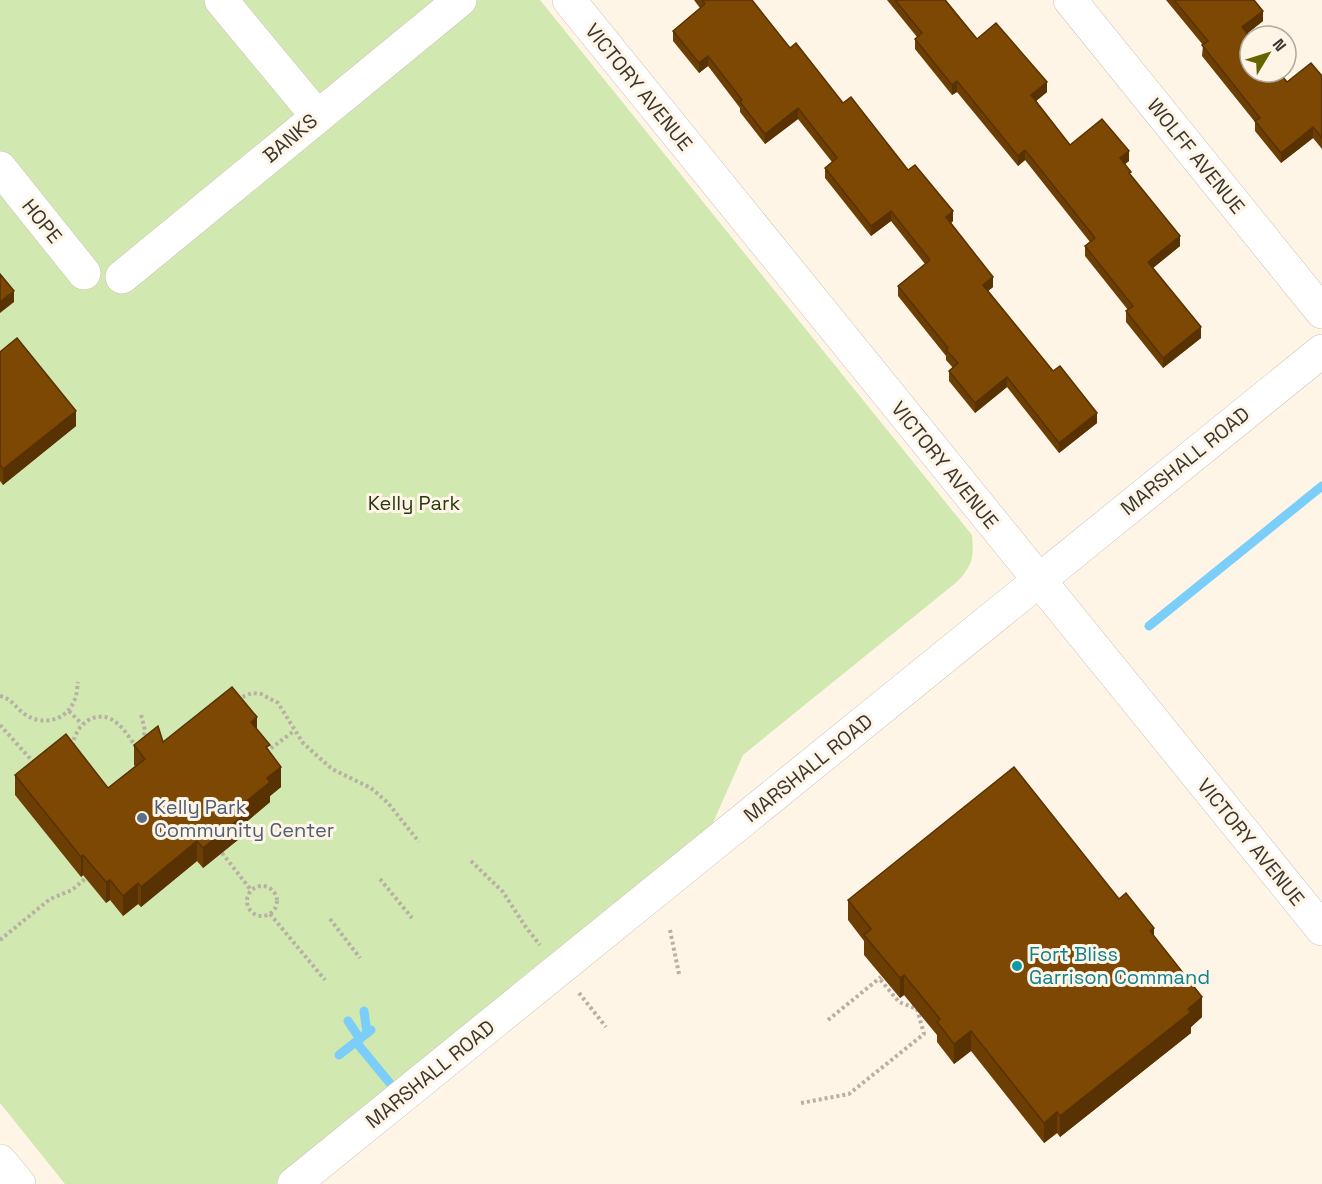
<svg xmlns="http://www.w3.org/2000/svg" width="1322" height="1184" font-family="'Space Grotesk',sans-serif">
  <rect width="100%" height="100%" fill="#fef5e7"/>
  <path fill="#d1e8b1" d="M 0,0 L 540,0 L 972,535 C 974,558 973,564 958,581 L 743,755 L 697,859 L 294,1184 L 65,1184 L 0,1103 Z"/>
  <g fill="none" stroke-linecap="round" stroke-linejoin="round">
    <g stroke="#7acef9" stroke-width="9">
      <path d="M 1149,626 L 1322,486"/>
      <path d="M 364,1011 L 367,1033"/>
      <path d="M 348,1021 L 360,1039"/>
      <path d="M 356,1042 L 398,1093"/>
      <path d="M 339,1055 L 371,1030"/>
    </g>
    <g stroke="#cec3b2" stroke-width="34">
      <g id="minor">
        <path d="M 221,0 L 317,116"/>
        <path d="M 569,0 L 1322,929"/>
        <path d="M 1070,0 L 1322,312"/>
        <path d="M 0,168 L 84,273"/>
        <path d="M 122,277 L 460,0"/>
        <path d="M 0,1161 L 19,1184"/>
        <path d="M 294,1184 L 1322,351"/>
      </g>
    </g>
    <g stroke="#b8b0a5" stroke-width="4" stroke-dasharray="3 3" stroke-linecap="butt">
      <path d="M 0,696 C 13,699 16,709 26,715 C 43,726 67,720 74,701 C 77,696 77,688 78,682"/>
      <path d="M 237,699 L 252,693 L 261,694 L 278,703 L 303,743 L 332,769 L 371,788 L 388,803 L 419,842"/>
      <path d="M 69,711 L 82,724"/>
      <path d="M 141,715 L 145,730 L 143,740"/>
      <path d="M 0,725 L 35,764"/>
      <path d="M 73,746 C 74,724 99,706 118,724 C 125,730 131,740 136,747"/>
      <path d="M 266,752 L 294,731"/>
      <path d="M 222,853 L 251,890"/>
      <path d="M 471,861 L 503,892 L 525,926 L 540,945"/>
      <path d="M 380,879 L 412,918"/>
      <circle cx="262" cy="901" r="15"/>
      <path d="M 270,914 L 325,980"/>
      <path d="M 330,919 L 360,958"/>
      <path d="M 670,930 L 679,974"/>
      <path d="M 0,940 L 50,899 L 72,890 L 86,878"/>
      <path d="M 579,993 L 606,1027"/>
      <path d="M 828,1020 L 881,977"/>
      <path d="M 801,1103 L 849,1094 L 924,1034 L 917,1009 L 899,1002 L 879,978"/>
    </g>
    <use href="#minor" stroke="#fff" stroke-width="33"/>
  </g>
  <g fill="#6c3e03">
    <path d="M 694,0 L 752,0 L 790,48 L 908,170 L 953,221 L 951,223 L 993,287 L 988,291 L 1053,371 L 1097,423 L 1059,453 L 1007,387 L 975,413 L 949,381 L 949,371 L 953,368 L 946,360 L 946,356 L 898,296 L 898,286 L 925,264 L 891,221 L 871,236 L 825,178 L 825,168 L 832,162 L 798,119 L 765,144 L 740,112 L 740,108 L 708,66 L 699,73 L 673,41 L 673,31 L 700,8 Z"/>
    <path d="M 887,0 L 946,0 L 977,39 L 1047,92 L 1036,101 L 1070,145 L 1129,161 L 1125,164 L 1131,176 L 1180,246 L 1153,268 L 1201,338 L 1163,368 L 1126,322 L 1126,311 L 1128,310 L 1085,256 L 1085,246 L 1090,242 L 1025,160 L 1018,166 L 957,92 L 952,95 L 915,49 L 915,39 L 917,37 Z"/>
    <path d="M 1166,0 L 1254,0 L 1263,21 L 1247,33 L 1287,82 L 1322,76 L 1322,149 L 1313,138 L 1281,163 L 1255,131 L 1255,122 L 1202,56 L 1203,45 Z"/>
    <path d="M 0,352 L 76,426 L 3,485 L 0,481 Z"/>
    <path d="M 257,730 L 270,752 L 281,787 L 270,796 L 270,802 L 244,824 L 244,835 L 203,868 L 197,861 L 141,907 L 138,904 L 123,916 L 110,900 L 106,903 L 83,875 L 81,877 L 15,795 L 15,775 L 108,788 L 135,766 L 134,765 L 134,745 L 163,742 Z"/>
    <path d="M 1119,899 L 1154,937 L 1202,1017 L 1191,1027 L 1191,1033 L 1060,1137 L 1057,1133 L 1044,1143 L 971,1051 L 954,1064 L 937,1042 L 937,1035 L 904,995 L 900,998 L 864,955 L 864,941 L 848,920 L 848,900 Z"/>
  </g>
  <g fill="#583202">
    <path d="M 1263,11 L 1263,21 L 1242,38 L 1242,27 Z"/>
    <path d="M 708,56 L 708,66 L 699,73 L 699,63 Z"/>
    <path d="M 957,81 L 957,92 L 952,95 L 952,85 Z"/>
    <path d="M 1047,82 L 1047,92 L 1031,105 L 1031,95 Z"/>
    <path d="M 798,108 L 798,119 L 765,144 L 765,134 Z"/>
    <path d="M 1313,127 L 1313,138 L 1281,163 L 1281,153 Z"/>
    <path d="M 1025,150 L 1025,160 L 1018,166 L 1018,156 Z"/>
    <path d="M 1129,151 L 1129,161 L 1120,168 L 1120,158 Z"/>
    <path d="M 891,211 L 891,221 L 871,236 L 871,226 Z"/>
    <path d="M 953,211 L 953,221 L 946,227 L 946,217 Z"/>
    <path d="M 1180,236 L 1180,246 L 1148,272 L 1148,262 Z"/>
    <path d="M 993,277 L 993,287 L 983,295 L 983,285 Z"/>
    <path d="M 14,291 L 14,302 L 0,313 L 0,302 Z"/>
    <path d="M 1201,327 L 1201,338 L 1163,368 L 1163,358 Z"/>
    <path d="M 1007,377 L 1007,387 L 975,413 L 975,403 Z"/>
    <path d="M 76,411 L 76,426 L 3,485 L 3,469 Z"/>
    <path d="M 1097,413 L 1097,423 L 1059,453 L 1059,443 Z"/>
    <path d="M 257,717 L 257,738 L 251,722 Z"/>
    <path d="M 281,767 L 281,787 L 270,796 L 270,802 L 244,824 L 244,835 L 203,868 L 203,848 L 238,808 L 267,778 Z"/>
    <path d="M 197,841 L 197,861 L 141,907 L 141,887 Z"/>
    <path d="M 83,855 L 83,875 L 81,877 L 81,857 Z"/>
    <path d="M 110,880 L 110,900 L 106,903 L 106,882 Z"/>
    <path d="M 138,883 L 138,904 L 123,916 L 123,896 Z"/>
    <path d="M 1154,928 L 1154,948 L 1150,931 Z"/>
    <path d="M 904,975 L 904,995 L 900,998 L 900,978 Z"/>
    <path d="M 1202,997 L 1202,1017 L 1191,1027 L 1191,1033 L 1060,1137 L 1060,1116 Z"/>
    <path d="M 971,1031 L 971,1051 L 954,1064 L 954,1044 Z"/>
    <path d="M 1057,1112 L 1057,1133 L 1044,1143 L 1044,1123 Z"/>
  </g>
  <g fill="#7d4803" stroke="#583202" stroke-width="1.5">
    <path d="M 702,0 L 752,0 L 790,48 L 796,43 L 843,103 L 851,97 L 908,170 L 915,165 L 953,211 L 946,217 L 993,277 L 983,285 L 1053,371 L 1060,366 L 1097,413 L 1059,443 L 1007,377 L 975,403 L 949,371 L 958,363 L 946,350 L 948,348 L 898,286 L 930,260 L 891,211 L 871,226 L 825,168 L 837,158 L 798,108 L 765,134 L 740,102 L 742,100 L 708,56 L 699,63 L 673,31 L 705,4 Z"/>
    <path d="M 895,0 L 945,0 L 977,39 L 996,23 L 1047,82 L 1031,95 L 1070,145 L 1102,119 L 1129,151 L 1120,158 L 1131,172 L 1129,173 L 1180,236 L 1148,262 L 1201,327 L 1163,358 L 1126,311 L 1133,306 L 1085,246 L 1095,238 L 1025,150 L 1018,156 L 957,81 L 952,85 L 915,39 L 922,33 Z"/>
    <path d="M 1174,0 L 1254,0 L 1263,11 L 1242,27 L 1250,37 L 1250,72 L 1279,72 L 1287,82 L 1311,63 L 1322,76 L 1322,138 L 1313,127 L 1281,153 L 1255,121 L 1260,118 L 1202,45 L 1208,41 Z"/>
    <path d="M 0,274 L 14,291 L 0,302 Z"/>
    <path d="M 17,338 L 76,411 L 3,469 L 0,465 L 0,352 Z"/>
    <path d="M 232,687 L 257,717 L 251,722 L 270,745 L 266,747 L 281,767 L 267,778 L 270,782 L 238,808 L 244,815 L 203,848 L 197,841 L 141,887 L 138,883 L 123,896 L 110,880 L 106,882 L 83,855 L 81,857 L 15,775 L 66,734 L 108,788 L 145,759 L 134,745 L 158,726 L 163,742 Z"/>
    <path d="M 1014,767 L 1119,899 L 1126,893 L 1154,928 L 1150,931 L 1202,997 L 1188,1009 L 1191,1012 L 1060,1116 L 1057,1112 L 1044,1123 L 971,1031 L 954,1044 L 937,1022 L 940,1019 L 904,975 L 900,978 L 864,935 L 871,929 L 848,900 Z"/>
  </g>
  <circle fill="#5c6f8a" stroke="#fef5e7" stroke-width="2" cx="142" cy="818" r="6"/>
  <circle fill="#0f9aa8" stroke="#fef5e7" stroke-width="2" cx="1017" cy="966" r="6"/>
  <g text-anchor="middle" stroke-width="6" stroke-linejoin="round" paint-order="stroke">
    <g font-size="20" fill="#3a362f" stroke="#fef5e7">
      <text transform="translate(639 87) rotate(51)" y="7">VICTORY AVENUE</text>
      <text transform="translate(290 138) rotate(-40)" y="7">BANKS</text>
      <text transform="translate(1196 156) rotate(51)" y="7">WOLFF AVENUE</text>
      <text transform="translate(42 221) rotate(51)" y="7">HOPE</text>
      <text transform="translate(1185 461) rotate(-39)" y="7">MARSHALL ROAD</text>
      <text transform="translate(945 465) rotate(51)" y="7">VICTORY AVENUE</text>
      <text transform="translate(808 768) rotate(-39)" y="7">MARSHALL ROAD</text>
      <text transform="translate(1251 842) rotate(51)" y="7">VICTORY AVENUE</text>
      <text transform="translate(430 1074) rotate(-39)" y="7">MARSHALL ROAD</text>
    </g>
    <g font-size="20" fill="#2b3912" stroke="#fef5e7">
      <text x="414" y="510">Kelly Park</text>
    </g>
    <g font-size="20" fill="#4e5e75" stroke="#fef5e7" text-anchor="start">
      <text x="154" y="814">Kelly Park<tspan x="154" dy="23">Community Center</tspan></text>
    </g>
    <g font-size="20" fill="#0d838f" stroke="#fef5e7" text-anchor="start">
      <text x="1029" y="961">Fort Bliss<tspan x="1029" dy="23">Garrison Command</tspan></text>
    </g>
  </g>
  <g transform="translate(1268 54) rotate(52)"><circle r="28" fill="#fef5e7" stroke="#b0a99d" stroke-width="1.5"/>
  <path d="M0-4.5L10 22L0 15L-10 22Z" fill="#646500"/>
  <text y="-9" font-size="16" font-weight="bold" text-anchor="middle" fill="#3a362f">N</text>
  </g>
</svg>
